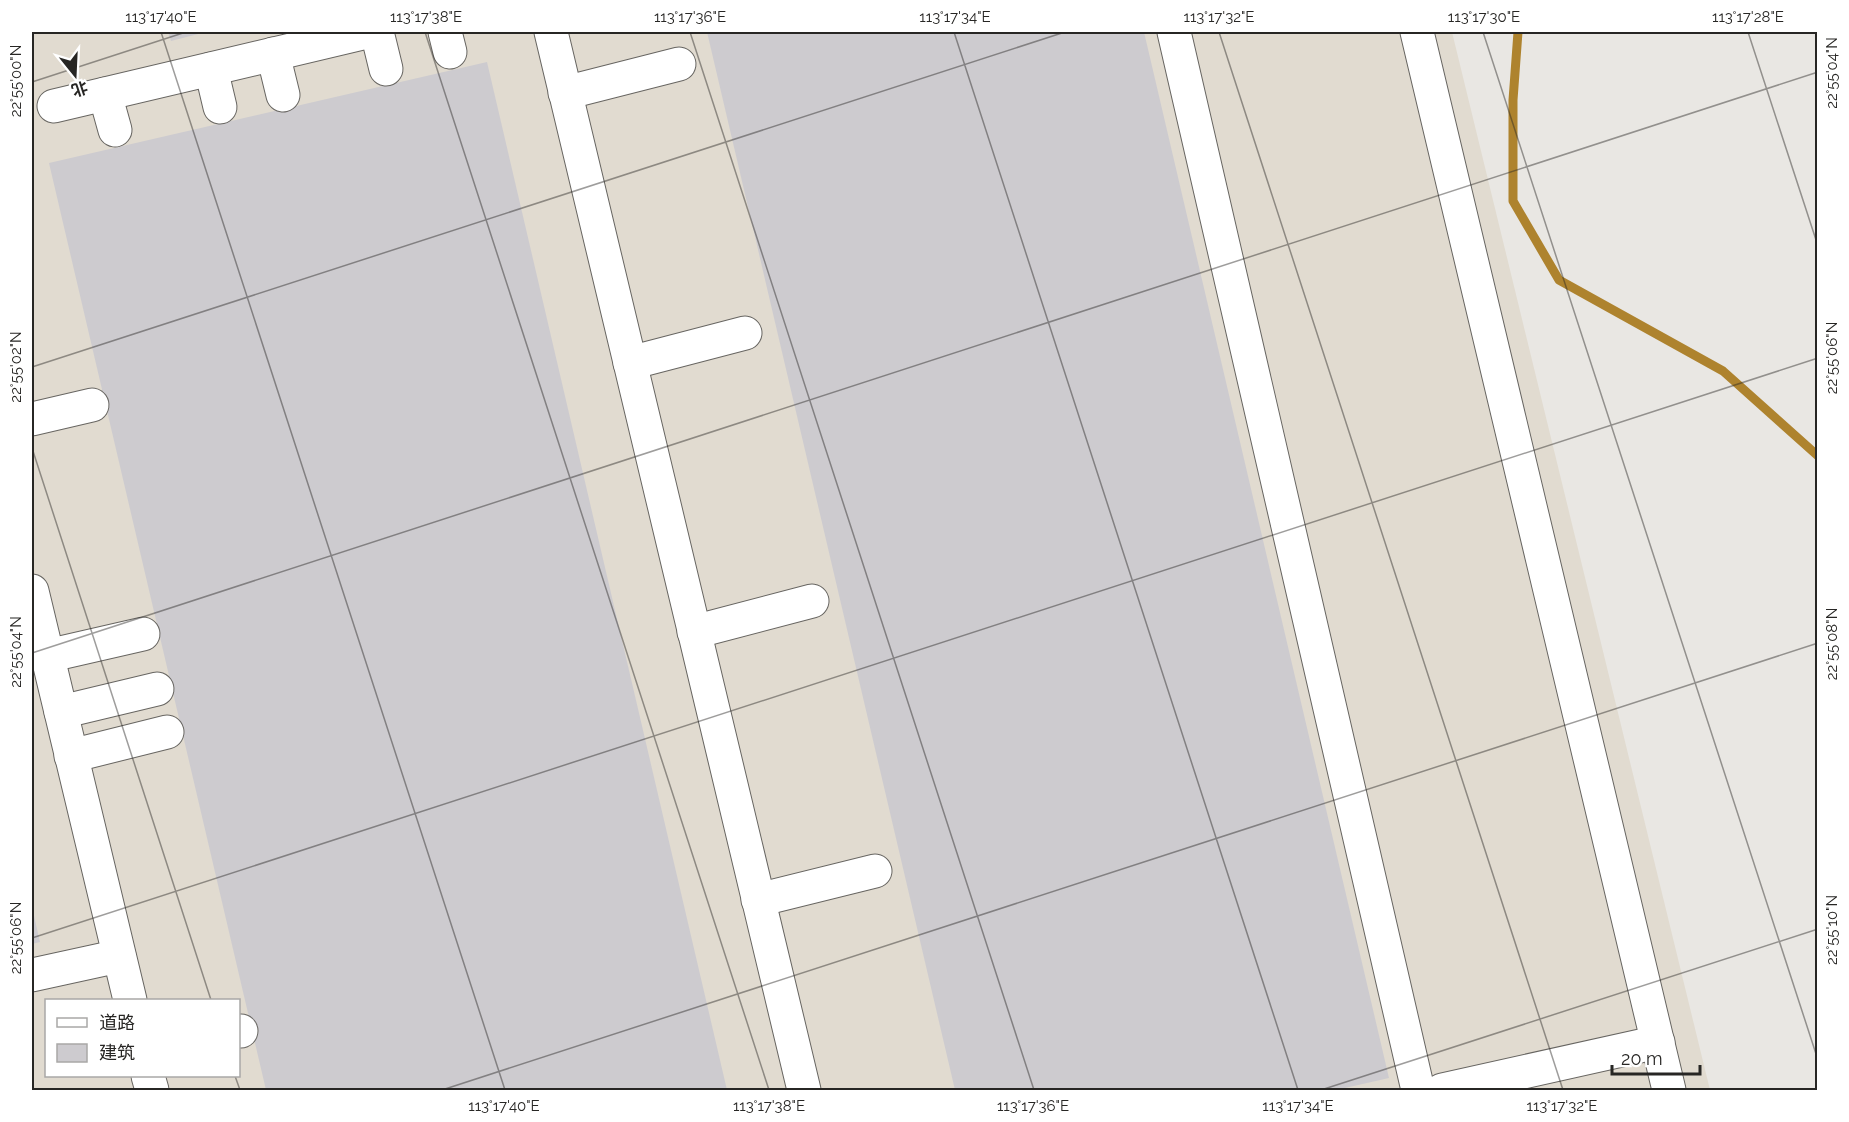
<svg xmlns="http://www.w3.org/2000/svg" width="1849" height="1122" font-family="Raleway,'Noto Sans SC',sans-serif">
  <rect width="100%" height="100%" fill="#e9e7e3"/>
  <path fill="#e1dbd0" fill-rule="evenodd" d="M 32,32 L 1452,32 L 1710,1090 L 32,1090 ZM 46,1000 L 238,1000 L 238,1076 L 46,1076 Z"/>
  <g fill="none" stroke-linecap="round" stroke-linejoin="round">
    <path stroke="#ae832e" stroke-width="9" d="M 1518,32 L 1513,100 L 1513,201 L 1559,280 L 1723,371 L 1818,456"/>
  </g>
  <g fill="#cdcbcf">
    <path d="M 168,32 L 206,32 L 171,41 Z"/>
    <path d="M 707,32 L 1144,32 L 1389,1078 L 1336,1090 L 955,1090 Z"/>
    <path d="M 487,62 L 727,1090 L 266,1090 L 49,163 Z"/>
    <path d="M 32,907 L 40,942 L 32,944 Z"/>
  </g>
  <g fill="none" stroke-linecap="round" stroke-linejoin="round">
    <g stroke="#676561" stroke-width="35">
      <g id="minor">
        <path d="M 377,32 L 386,69"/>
        <path d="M 445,32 L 450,52"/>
        <path d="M 551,32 L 804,1090"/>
        <path d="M 1174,32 L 1418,1090"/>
        <path d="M 1417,32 L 1669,1090"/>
        <path d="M 273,54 L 283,95"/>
        <path d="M 211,69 L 220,107"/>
        <path d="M 565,93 L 679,64"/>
        <path d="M 105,94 L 115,130"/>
        <path d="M 54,106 L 367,32"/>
        <path d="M 630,363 L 745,333"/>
        <path d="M 32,419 L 92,405"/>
        <path d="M 32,591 L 130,1000"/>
        <path d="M 694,632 L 812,601"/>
        <path d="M 47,656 L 143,634"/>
        <path d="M 61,712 L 157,689"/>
        <path d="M 71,756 L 167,732"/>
        <path d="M 758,900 L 875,871"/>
        <path d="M 32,975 L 119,956"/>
        <path d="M 238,1031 L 241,1031"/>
        <path d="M 148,1076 L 152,1090"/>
        <path d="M 1442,1090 L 1658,1042"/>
      </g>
    </g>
    <use href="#minor" stroke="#fff" stroke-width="33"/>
  </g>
  <path fill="none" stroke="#272624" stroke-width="1.5" stroke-opacity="0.45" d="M 161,32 L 505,1090M 425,32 L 769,1090M 690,32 L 1034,1090M 954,32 L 1298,1090M 1219,32 L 1563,1090M 1483,32 L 1818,1060M 1748,32 L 1818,246M 32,82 L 186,32M 32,367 L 1065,32M 32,448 L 211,1000M 32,653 L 1818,72M 32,938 L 1818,358M 235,1076 L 240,1090M 442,1090 L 1818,643M 1321,1090 L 1818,929"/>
  <rect width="1849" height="1122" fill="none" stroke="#ffffff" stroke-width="66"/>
  <rect x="45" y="999" width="195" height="78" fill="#ffffff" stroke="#a9a8a7" stroke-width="1.5"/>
  <rect x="57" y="1018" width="30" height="9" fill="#ffffff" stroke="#a9a8a7" stroke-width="1.5"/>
  <text x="99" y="1029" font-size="18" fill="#272624">道路</text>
  <rect x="57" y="1044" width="30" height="18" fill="#cdcbcf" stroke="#a9a8a7" stroke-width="1.5"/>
  <text x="99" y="1059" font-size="18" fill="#272624">建筑</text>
  <g transform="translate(75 75) rotate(162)" stroke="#ffffff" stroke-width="4.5" paint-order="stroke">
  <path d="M0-4.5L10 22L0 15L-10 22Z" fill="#272624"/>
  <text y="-9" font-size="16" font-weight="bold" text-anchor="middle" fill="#272624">北</text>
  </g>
  <path d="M1612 1065v9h88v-9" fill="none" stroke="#272624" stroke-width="3"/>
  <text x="1621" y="1065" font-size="18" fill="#272624" stroke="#ffffff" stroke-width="4.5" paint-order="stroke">20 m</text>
  <rect x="33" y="33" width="1783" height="1056" fill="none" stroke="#272624" stroke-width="2"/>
  <g font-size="15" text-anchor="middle" fill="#272624">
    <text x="161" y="22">113°17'40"E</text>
    <text x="426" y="22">113°17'38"E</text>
    <text x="690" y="22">113°17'36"E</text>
    <text x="955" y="22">113°17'34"E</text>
    <text x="1219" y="22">113°17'32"E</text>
    <text x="1484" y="22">113°17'30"E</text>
    <text x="1748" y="22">113°17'28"E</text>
    <text transform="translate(1832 73) rotate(-90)" y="5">22°55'04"N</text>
    <text transform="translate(16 81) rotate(-90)" y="5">22°55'00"N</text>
    <text transform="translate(1832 358) rotate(-90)" y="5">22°55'06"N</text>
    <text transform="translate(16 367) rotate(-90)" y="5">22°55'02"N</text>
    <text transform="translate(1832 644) rotate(-90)" y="5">22°55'08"N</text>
    <text transform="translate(16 652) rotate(-90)" y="5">22°55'04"N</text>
    <text transform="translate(1832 930) rotate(-90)" y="5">22°55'10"N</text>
    <text transform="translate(16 938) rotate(-90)" y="5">22°55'06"N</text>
    <text x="504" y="1111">113°17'40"E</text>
    <text x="769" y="1111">113°17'38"E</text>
    <text x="1033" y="1111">113°17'36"E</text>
    <text x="1298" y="1111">113°17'34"E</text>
    <text x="1562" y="1111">113°17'32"E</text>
  </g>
</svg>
